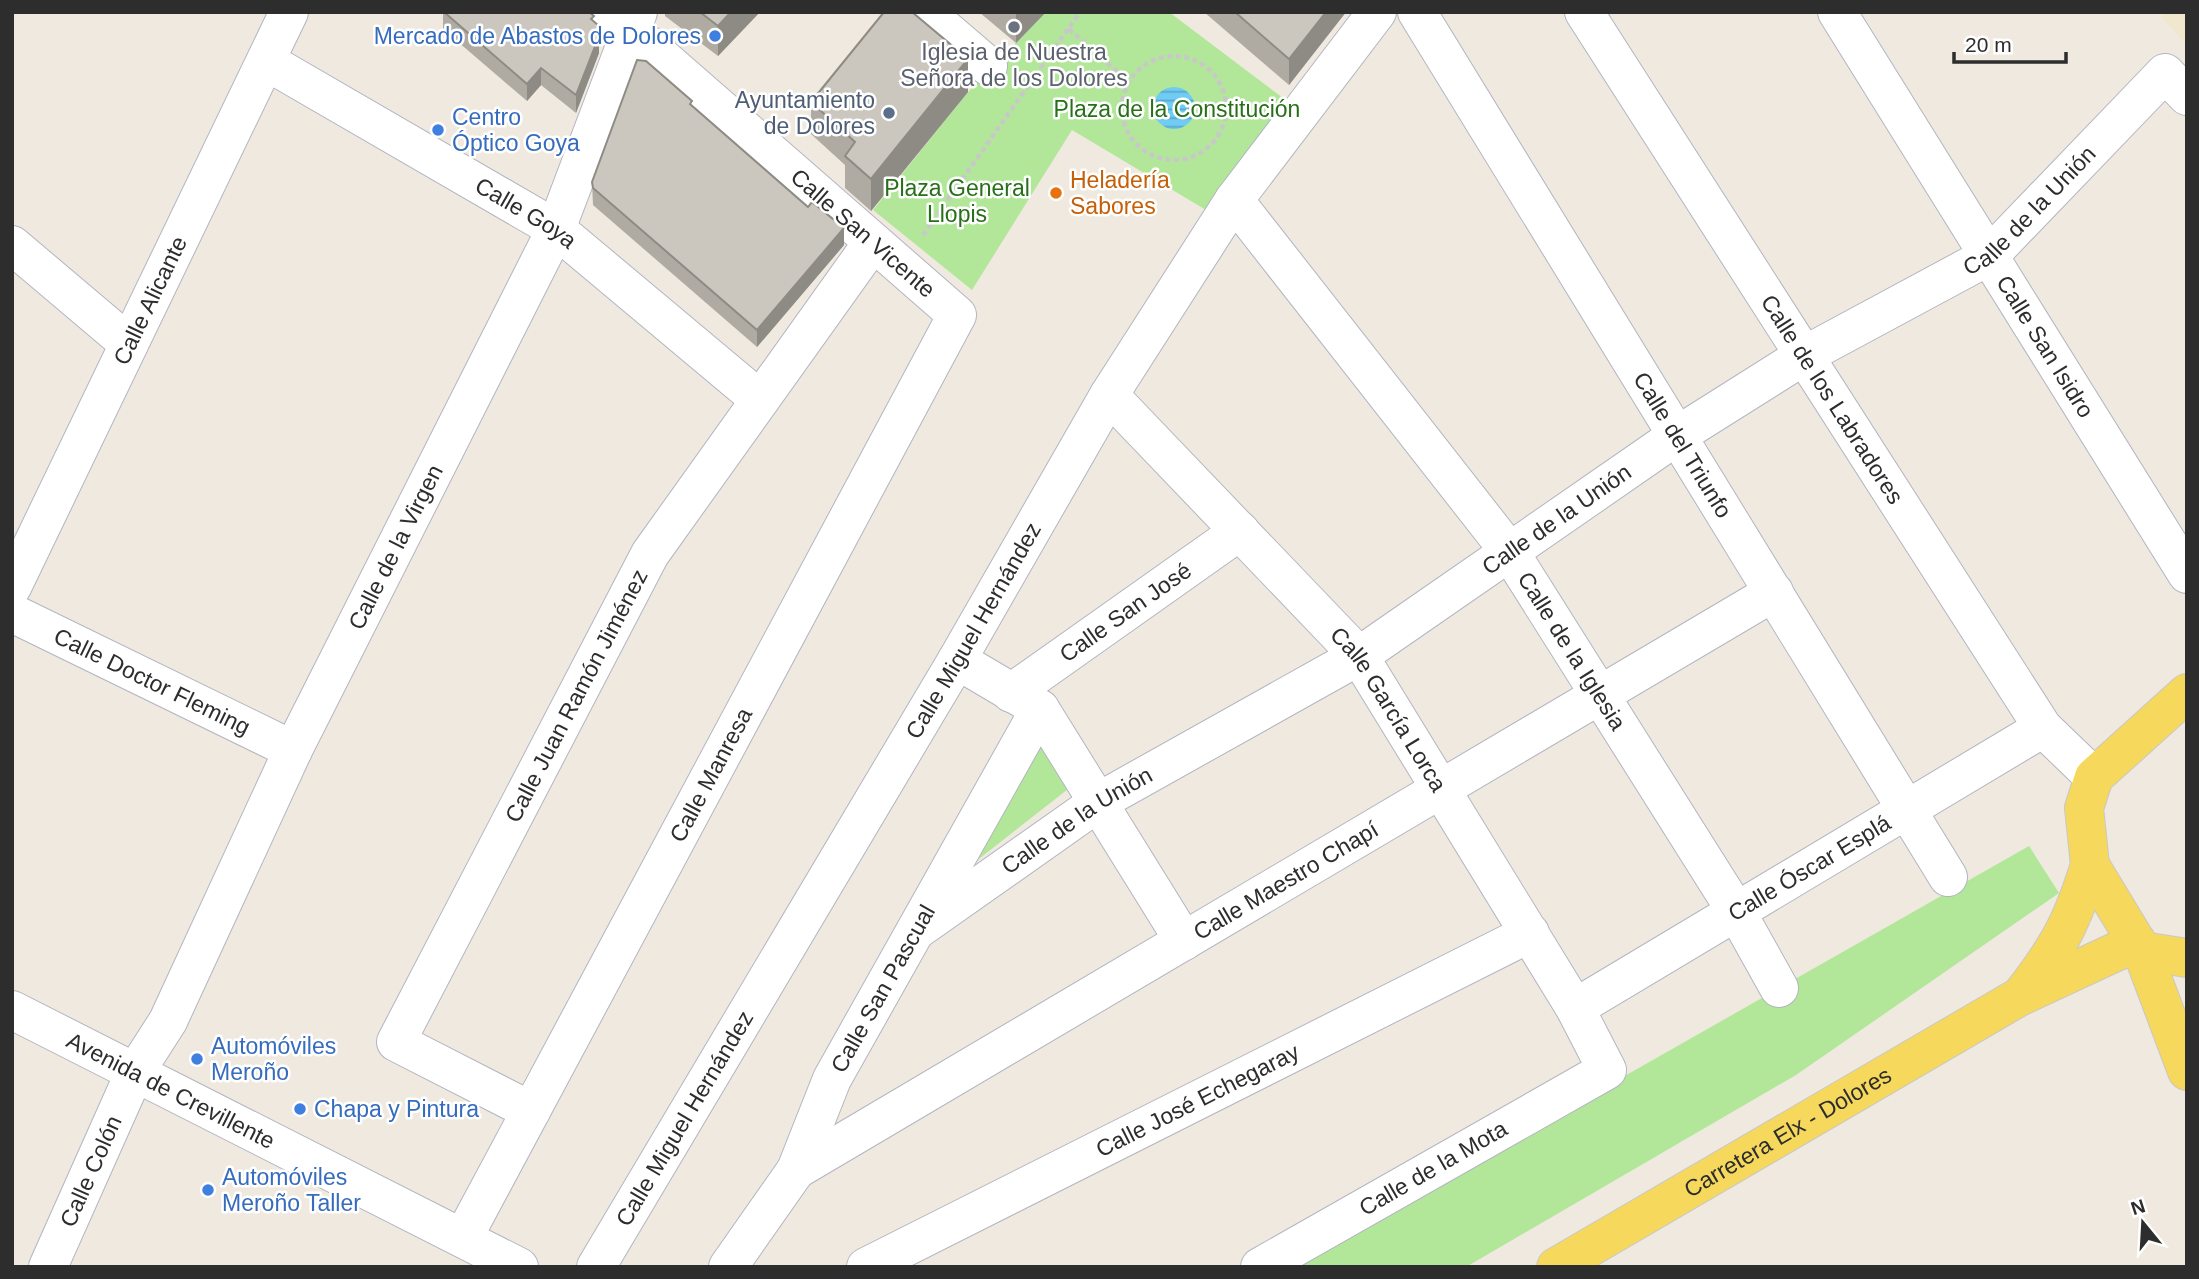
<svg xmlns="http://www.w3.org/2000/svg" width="2199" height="1279" font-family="Arial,sans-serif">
  <defs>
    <pattern id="water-rules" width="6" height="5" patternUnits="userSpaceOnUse" patternTransform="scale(1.75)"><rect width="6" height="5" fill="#6fccf4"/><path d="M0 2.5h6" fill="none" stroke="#5ca6c6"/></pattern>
  </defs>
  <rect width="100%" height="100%" fill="#efe9df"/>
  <path fill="#f1e7cf" d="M 2166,12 L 2187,12 L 2187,45 L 2161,17 Z"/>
  <g fill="#b2e79a">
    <path d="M 1046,12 L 1169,12 L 1287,101 L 1206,210 L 1072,130 L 972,290 L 873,210 L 968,92 Z"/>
    <path d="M 1042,737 L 1072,786 L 952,880 Z"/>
    <path d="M 2029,846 L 2059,893 L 1796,1075 L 1466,1267 L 1289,1267 Z"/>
  </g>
  <circle fill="url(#water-rules)" cx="1174" cy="108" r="21"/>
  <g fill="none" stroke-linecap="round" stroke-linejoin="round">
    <g stroke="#b3b5c1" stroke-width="40">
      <g id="minor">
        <path d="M 925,12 L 988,66"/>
        <path id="s1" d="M 1417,12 L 1948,877"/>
        <path id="s2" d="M 1584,12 L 2043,728 L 2094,777"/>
        <path id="s3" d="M 1837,12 L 2187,574"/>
        <path id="s4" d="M 266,61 L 556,229 L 760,400"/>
        <path id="s5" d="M 1234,200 L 1509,551 L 1736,911 L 1779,988"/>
        <path d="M 12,245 L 129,344"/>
        <path id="s6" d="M 1109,395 L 1359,656 L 1575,1008 L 1607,1070 L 1260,1267"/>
        <path id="s7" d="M 12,587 L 289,12"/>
        <path id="s8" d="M 12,613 L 293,750"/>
        <path d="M 957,660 L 1040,709 L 1184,941"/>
        <path id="s9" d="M 1011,693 L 1240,531"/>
        <path id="s10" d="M 917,930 L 1100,801 L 1359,656 L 1678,435 L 1805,355 L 1989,256 L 2165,73 L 2187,96"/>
        <path id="s11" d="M 1575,1008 L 2043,728"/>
        <path id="s12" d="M 12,1010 L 519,1267"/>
        <path id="s13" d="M 531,1111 L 396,1042 L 650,554 L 873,242"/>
        <path id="s14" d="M 796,1170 L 1774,592"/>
        <path id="s15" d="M 464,1236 L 957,315 L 610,12"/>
        <path id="s16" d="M 48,1267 L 134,1074 L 168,1021 L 293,750 L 556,229 L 638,12"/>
        <path id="s17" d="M 596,1267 L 957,660 L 1109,395 L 1234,200 L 1377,12"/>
        <path id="s18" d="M 728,1267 L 796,1170 L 832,1079 L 1040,709"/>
        <path id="s19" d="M 866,1267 L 1530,933"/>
      </g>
    </g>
    <g stroke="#c8c8c8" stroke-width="40">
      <g id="major">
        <path d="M 2187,693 L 2094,777 L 2084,808 L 2090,865 L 2142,951 L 2187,958"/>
        <path d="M 2142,951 L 2187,1071"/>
        <path d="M 2023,993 C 2060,945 2072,922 2090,865"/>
        <path id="s20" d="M 1556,1267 L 2019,997 L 2137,942"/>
      </g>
    </g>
    <g stroke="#c8c8c8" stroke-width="4.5" stroke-dasharray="5 3.5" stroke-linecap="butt">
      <path d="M 1069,29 L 1129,82"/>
      <circle cx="1174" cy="108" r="52"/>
      <path d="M 923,235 L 1080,12"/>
    </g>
    <use href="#minor" stroke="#fff" stroke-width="38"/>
    <use href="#major" stroke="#f6d85d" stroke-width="38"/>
  </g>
  <g fill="#afaba3">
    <path d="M 443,12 L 594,22 L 599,26 L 599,53 L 576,113 L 541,85 L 527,101 L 443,29 Z"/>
    <path d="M 665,12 L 760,12 L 718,56 L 665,16 Z"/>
    <path d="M 979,12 L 1046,12 L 1016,43 Z"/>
    <path d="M 1204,12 L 1346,12 L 1289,85 Z"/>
    <path d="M 968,92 L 871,211 L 845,188 L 845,165 L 811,134 L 811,102 Z"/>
    <path d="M 692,106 L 844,245 L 757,347 L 593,205 L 592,182 Z"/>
  </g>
  <g fill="#8e8b85">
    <path d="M 731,12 L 760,12 L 718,56 L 718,26 Z"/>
    <path d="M 1016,12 L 1046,12 L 1016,43 Z"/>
    <path d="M 1326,12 L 1346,12 L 1289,85 L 1289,59 Z"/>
    <path d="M 599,26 L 599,53 L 576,113 L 576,95 Z"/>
    <path d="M 968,59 L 968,92 L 871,211 L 871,179 Z"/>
    <path d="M 541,68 L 541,85 L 527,101 L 527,84 Z"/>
    <path d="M 844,228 L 844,245 L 757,347 L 757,330 Z"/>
  </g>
  <g fill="#cbc7be" stroke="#8e8b85" stroke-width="2">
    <path d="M 444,12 L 589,12 L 594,16 L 591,19 L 599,26 L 596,34 L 599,36 L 576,95 L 541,68 L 527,84 Z"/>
    <path d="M 700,12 L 731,12 L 718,26 Z"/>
    <path d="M 884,12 L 912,12 L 968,59 L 871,179 L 845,156 L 855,142 L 811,102 Z"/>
    <path d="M 1235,12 L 1326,12 L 1289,59 Z"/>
    <path d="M 637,60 L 646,61 L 692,101 L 690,104 L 808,207 L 812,202 L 844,228 L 757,330 L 593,188 L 592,182 Z"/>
  </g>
  <circle fill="#6b7280" stroke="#fff" stroke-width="2.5" cx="1014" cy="27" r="7"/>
  <g fill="#3f7fe0" stroke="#fff" stroke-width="2.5">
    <circle cx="715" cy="36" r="7"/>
    <circle cx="438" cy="130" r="7"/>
    <circle cx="197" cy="1059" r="7"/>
    <circle cx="300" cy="1109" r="7"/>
    <circle cx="208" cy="1190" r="7"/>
  </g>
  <circle fill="#5c6f8a" stroke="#fff" stroke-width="2.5" cx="889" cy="113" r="7"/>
  <circle fill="#e8710a" stroke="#fff" stroke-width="2.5" cx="1056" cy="193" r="7"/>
  <g text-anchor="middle" stroke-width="5" stroke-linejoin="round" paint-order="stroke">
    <g font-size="23" fill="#366cbe" stroke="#fff" text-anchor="start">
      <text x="701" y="44" text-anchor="end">Mercado de Abastos de Dolores</text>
      <text x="452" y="125">Centro<tspan x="452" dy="26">Óptico Goya</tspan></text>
      <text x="211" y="1054">Automóviles<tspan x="211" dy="26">Meroño</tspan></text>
      <text x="314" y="1117">Chapa y Pintura</text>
      <text x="222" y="1185">Automóviles<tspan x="222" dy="26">Meroño Taller</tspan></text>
    </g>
    <g font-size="23" fill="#5b616d" stroke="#fff">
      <text x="1014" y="60">Iglesia de Nuestra<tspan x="1014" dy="26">Señora de los Dolores</tspan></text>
    </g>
    <g font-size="23" fill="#4e5e75" stroke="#fff" text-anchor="end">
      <text x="875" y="108">Ayuntamiento<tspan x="875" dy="26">de Dolores</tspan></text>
    </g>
    <g font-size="23" fill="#276f18" stroke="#fff">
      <text x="1177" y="117">Plaza de la Constitución</text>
      <text x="957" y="196">Plaza General<tspan x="957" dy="26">Llopis</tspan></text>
    </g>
    <g font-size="23" fill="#c56008" stroke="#fff" text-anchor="start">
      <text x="1070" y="188">Heladería<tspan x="1070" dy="26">Sabores</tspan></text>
    </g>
    <g font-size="23" fill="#2d2d2d" stroke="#fff">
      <text dy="8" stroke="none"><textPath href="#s10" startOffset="1328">Calle de la Unión</textPath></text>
      <text dy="8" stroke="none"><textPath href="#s4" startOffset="301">Calle Goya</textPath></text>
      <text transform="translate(863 233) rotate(41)" y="8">Calle San Vicente</text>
      <text dy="8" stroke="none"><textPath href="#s7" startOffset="318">Calle Alicante</textPath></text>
      <text dy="8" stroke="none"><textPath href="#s3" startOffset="394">Calle San Isidro</textPath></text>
      <text dy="8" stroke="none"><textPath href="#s2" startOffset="460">Calle de los Labradores</textPath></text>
      <text dy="8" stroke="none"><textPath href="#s1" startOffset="508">Calle del Triunfo</textPath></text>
      <text dy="8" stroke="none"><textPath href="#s10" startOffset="761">Calle de la Unión</textPath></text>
      <text dy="8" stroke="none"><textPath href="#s16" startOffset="800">Calle de la Virgen</textPath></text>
      <text dy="8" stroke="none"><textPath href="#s9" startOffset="140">Calle San José</textPath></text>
      <text dy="8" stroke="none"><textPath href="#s17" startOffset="740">Calle Miguel Hernández</textPath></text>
      <text dy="8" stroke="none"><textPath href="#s5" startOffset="564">Calle de la Iglesia</textPath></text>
      <text dy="8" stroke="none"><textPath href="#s8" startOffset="156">Calle Doctor Fleming</textPath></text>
      <text dy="8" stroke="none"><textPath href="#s13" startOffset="542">Calle Juan Ramón Jiménez</textPath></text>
      <text dy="8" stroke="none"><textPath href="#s6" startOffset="422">Calle García Lorca</textPath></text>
      <text dy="8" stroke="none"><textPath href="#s15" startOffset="523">Calle Manresa</textPath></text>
      <text dy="8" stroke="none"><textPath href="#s10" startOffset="194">Calle de la Unión</textPath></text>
      <text dy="8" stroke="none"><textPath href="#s11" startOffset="273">Calle Óscar Esplá</textPath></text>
      <text dy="8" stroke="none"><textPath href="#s14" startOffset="569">Calle Maestro Chapí</textPath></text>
      <text dy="8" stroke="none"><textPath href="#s18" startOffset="320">Calle San Pascual</textPath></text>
      <text dy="8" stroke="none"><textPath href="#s12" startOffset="178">Avenida de Crevillente</textPath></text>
      <text dy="8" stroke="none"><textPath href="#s19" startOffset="371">Calle José Echegaray</textPath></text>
      <text dy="8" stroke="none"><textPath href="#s17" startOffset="173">Calle Miguel Hernández</textPath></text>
      <text dy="8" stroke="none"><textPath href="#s20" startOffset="268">Carretera Elx - Dolores</textPath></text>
      <text transform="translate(1433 1168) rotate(-30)" y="8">Calle de la Mota</text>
      <text dy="8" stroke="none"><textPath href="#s16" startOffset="105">Calle Colón</textPath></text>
    </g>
  </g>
  <rect width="2199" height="1279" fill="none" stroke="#2d2d2d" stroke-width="28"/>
  <g transform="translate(2143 1223) rotate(342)" stroke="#ffffff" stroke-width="5" paint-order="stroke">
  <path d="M0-5L12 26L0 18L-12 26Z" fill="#2d2d2d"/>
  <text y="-10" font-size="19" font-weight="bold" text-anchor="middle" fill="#2d2d2d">N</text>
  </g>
  <path d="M1954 52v10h112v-10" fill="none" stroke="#2d2d2d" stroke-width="3.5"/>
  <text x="1965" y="52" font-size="21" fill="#2d2d2d" stroke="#ffffff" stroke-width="5" paint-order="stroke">20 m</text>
</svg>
